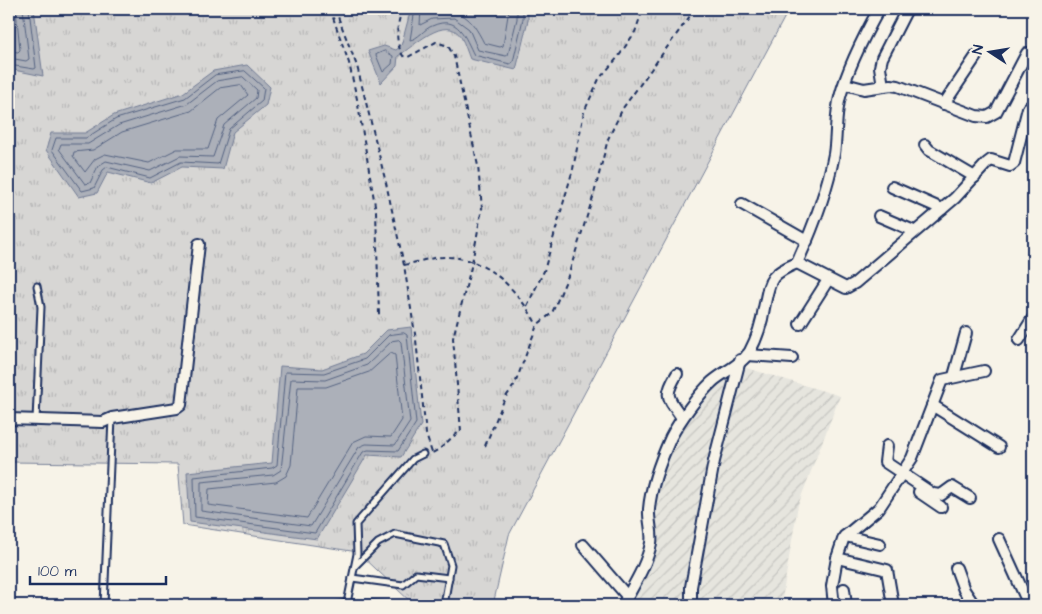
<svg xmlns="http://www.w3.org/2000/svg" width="1042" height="614" font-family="'Architects Daughter',sans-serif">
  <defs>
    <pattern id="industrial-furrows" width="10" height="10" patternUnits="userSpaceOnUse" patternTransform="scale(1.25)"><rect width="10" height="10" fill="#e6e5de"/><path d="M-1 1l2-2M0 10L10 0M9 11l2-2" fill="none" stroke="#c5c5c1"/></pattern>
    <pattern id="grass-tufts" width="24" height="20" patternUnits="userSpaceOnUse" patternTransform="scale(1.25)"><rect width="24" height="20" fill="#d7d6d4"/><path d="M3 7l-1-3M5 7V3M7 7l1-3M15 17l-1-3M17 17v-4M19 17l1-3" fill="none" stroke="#b8b8b8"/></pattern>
  </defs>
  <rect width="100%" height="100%" fill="#f7f3e8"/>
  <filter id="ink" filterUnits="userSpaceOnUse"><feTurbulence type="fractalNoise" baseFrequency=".02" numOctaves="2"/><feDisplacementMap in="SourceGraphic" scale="10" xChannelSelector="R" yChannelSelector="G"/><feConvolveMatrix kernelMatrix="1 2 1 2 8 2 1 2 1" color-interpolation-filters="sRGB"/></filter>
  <g filter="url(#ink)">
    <path fill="url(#industrial-furrows)" d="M 730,363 L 840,396 L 798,505 L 781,605 L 617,605 L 643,554 L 646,539 L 646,513 L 670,438 Z"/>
    <path fill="url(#grass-tufts)" stroke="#798299" d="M 9,9 L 789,9 L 509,535 L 493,605 L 414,605 L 358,552 L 183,525 L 178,464 L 9,462 Z"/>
    <g fill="#acb0b9" stroke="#727c95">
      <path d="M 9,9 L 34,9 L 43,76 L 9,69 Z"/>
      <path d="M 411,9 L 528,9 L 528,20 L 516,70 L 470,59 C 467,52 465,44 461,37 C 446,13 413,47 398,56 L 397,66 L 381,83 L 368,51 L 384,46 L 396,50 L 401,46 Z"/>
      <path d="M 247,65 L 270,87 L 266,105 L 233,132 L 223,169 L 182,167 L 151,183 L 108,172 L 97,193 L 79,197 L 46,150 L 51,133 L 85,133 L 114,115 L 183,93 L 213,71 Z"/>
      <path d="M 411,327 L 421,425 L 401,457 L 367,455 L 317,539 L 190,522 L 187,472 L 272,463 L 280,366 L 322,369 L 363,354 L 387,330 Z"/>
    </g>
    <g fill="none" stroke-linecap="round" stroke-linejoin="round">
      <g stroke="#556382" stroke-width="1">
        <path d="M 415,9 L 410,40 C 418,39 424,29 432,26 C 459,14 465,38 474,55 L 510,64 L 513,62 L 523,19 L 523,9"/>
        <path d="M 421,9 L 420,25 L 432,19 L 454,18 L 469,29 L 478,50 L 506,56 L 508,55 L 517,19 L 517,9"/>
        <path d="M 429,9 L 431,12 C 463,9 470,16 484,43 L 500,47 L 503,46 L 509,9"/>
        <path d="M 9,51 L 18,52 L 20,50 L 16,9"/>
        <path d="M 385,51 L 393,56 L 392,64 L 383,72 L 376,55 Z"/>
        <path d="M 9,58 L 26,61 L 29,59 L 23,9"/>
        <path d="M 9,65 L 34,69 L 36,68 L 29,9"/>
        <path d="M 245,71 L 264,88 L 262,101 L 229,129 L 218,164 L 181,162 L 150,178 L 107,167 L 103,170 L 94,188 L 82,191 L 52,150 L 56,138 L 86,138 L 116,119 L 185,98 L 215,75 Z"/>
        <path d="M 243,77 L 257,90 L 256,98 L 224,125 L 213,157 L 180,156 L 150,171 L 106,161 L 98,166 L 90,183 L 85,184 L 59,149 L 61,144 L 88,144 L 119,125 L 187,104 L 217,81 Z"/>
        <path d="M 241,85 L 248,95 L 218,120 L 208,149 L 177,149 L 149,163 L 105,154 L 95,159 L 85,172 L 73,156 L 74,152 L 93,150 L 122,132 L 191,111 L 220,88 Z"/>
        <path d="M 404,333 L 407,335 L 416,423 L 398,451 L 368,450 L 363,452 L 315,533 L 195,517 L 194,477 L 272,468 L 277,465 L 285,372 L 324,373 L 365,359 L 389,335 Z"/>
        <path d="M 399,340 L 401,342 L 410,422 L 395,445 L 366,444 L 359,447 L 311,526 L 201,511 L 201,482 L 273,475 L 281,470 L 291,379 L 325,380 L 367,365 L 392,341 Z"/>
        <path d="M 391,353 L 395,355 L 402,420 L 391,437 L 366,436 L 353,442 L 307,518 L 208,505 L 209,489 L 276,482 L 286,476 L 291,465 L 298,387 L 326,387 L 369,372 Z"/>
      </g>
      <g stroke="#1b2f5e" stroke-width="9">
        <g id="service">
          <path d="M 36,420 L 41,307 L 37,286"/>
          <path d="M 355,566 L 378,543 L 395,534 L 444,544 L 451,565 L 444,605"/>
          <path d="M 352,578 L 403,585 L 416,574 L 449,578"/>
          <path d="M 104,605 L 112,418"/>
          <path d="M 338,605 L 347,603 L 357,554 L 356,524 L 413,459 L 423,454"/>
          <path d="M 347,605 L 347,603 L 396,605"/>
        </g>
      </g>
      <g stroke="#1b2f5e" stroke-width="14">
        <g id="minor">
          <path d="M 845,84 L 864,89 L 891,85 L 898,86 L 976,116 L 987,117 L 996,112 L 1027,53"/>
          <path d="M 883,86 L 880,67 L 882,58 L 907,9"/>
          <path d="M 944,104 L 977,55"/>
          <path d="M 925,145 L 929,150 L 975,177"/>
          <path d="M 892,187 L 942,209"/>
          <path d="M 742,204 L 807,241"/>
          <path d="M 879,216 L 914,231"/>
          <path d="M 797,263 L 846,288 L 855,283 L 955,198 L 987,163 L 991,160 L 1010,166 L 1014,163 L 1028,108 L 1033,104"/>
          <path d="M 800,324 L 828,280"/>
          <path d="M 1019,340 L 1033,318"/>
          <path d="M 747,355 L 792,358"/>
          <path d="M 677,374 C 663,397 668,397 682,418"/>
          <path d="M 954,376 L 966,333"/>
          <path d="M 932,405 L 999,447"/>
          <path d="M 9,419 L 103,422 L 112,418 L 177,408 L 181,405 L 199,244"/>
          <path d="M 887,446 L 885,462 L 933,494 L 941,495 L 952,487 L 970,498"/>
          <path d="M 919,492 L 941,507"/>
          <path d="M 845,536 L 880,544"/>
          <path d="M 999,539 L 1029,605"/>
          <path d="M 583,545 L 627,596"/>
          <path d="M 837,558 L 887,570 L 893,605"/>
          <path d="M 956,568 L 964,590 L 974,605"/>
          <path d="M 844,589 L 846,605"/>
          <path d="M 623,605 C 633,586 647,565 651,543 C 653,532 648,520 649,509 C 651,485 661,459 671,437 C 680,420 698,395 712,382 C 723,372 743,364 750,351 C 757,338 762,322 764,308 C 770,280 768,275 797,263 C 813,228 827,192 834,154 C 837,135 835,115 840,97 C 848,67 864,36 879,9"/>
          <path d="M 691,605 L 691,587 L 714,461 L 740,360"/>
          <path d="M 834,605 L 832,586 L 837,558 L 844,537 L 879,508 L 912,458 L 942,380 L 984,371"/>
        </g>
      </g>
      <g stroke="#1b2f5e" stroke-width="2" stroke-dasharray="5 4" stroke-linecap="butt">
        <path d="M 330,9 L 349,63 L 357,99 L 376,211 L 379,315"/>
        <path d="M 335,9 L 357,66 L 386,183 L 404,265 L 416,340 L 426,434 L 432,453"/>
        <path d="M 402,9 C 397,27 394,39 403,56 L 408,57 L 436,42 L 448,46 L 454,56 L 478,166 L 482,208 L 472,263 L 453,338 L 461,431 C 450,437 444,448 432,453"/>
        <path d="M 404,265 C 418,262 435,256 449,257 C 490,259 519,292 537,325"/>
        <path d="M 527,306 L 544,271 L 573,169 L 584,112 L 599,79 L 619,56 L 635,32 L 643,9"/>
        <path d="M 485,446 L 505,398 L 515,384 L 537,325 L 552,313 L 568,276 L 594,194 L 608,139 L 623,108 L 695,9"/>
      </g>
      <use href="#service" stroke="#f7f3e8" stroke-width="5"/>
      <use href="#minor" stroke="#f7f3e8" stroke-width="10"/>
    </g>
  </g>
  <rect width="1042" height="614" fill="none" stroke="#f7f3e8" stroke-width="30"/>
  <rect x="15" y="15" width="1012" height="584" fill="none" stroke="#1b2f5e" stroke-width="2" filter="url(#ink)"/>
  <g transform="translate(990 52) rotate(282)" stroke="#f7f3e8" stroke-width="4" paint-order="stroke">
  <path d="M0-4L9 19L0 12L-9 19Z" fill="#1b2f5e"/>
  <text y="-8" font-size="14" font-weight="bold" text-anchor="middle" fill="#1b2f5e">N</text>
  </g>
  <path d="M30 576v8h136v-8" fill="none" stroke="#1b2f5e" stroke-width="2.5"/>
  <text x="38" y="576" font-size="15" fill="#1b2f5e" stroke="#f7f3e8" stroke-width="4" paint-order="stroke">100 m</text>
</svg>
